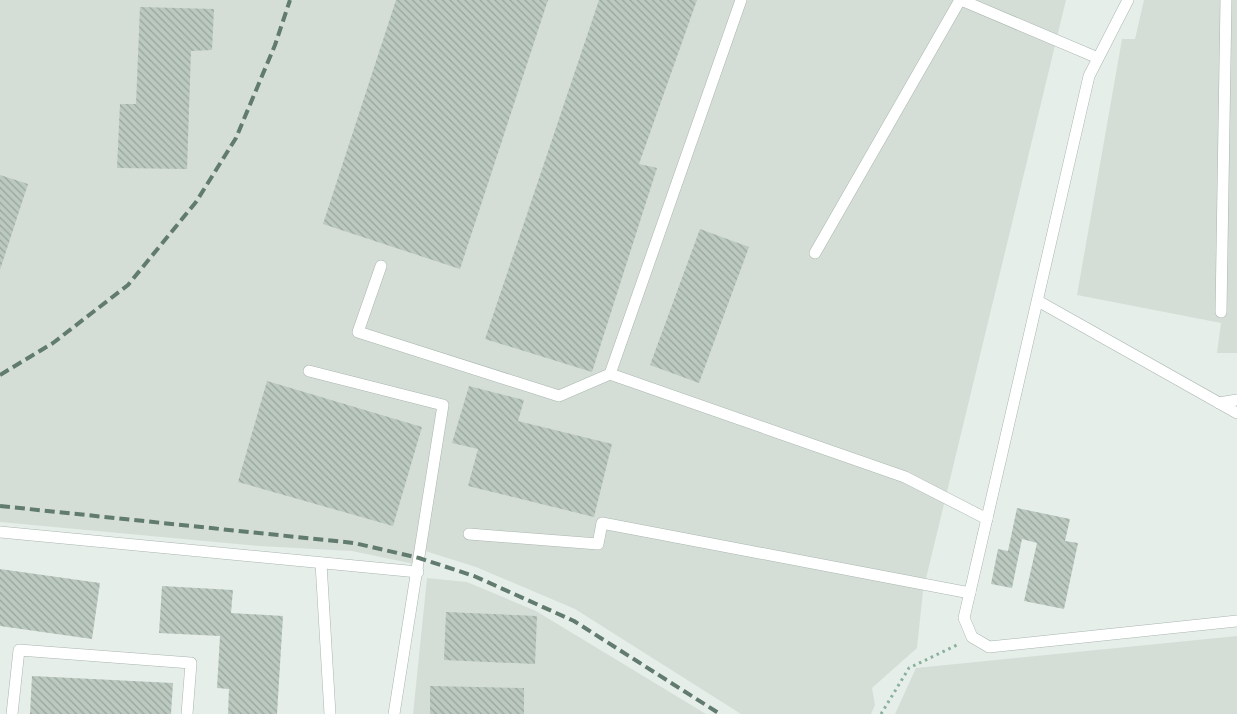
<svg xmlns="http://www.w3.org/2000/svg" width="1237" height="714" font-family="Roboto,sans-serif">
  <defs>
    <pattern id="building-back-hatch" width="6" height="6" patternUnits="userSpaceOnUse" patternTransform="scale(1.25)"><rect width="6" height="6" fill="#bbc9c1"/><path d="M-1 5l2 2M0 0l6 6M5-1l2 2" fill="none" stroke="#98a59d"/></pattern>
  </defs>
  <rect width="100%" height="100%" fill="#e6eee9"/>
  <g fill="#d4ded7">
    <path d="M 0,0 L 1066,0 L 923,591 L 917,648 L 872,688 L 875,705 L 871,714 L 741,714 L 575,609 L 476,567 L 422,550 L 419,565 L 352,551 L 259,546 L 0,522 Z"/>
    <path d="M 1144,0 L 1237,0 L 1237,353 L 1217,353 L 1221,323 L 1077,295 L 1122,39 L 1135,39 Z"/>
    <path d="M 427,578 L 467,582 L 536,611 L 706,714 L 413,714 Z"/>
    <path d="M 1237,636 L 1237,714 L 895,714 L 916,668 Z"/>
  </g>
  <g fill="url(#building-back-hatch)">
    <path d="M 396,0 L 548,0 L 460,269 L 323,224 Z"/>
    <path d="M 599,0 L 697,0 L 639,164 L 657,168 L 592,372 L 485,339 Z"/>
    <path d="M 140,7 L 214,9 L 212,50 L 191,51 L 187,169 L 117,168 L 120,104 L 136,104 Z"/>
    <path d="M 0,175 L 28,184 L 0,270 Z"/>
    <path d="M 700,229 L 749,247 L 699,383 L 650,365 Z"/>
    <path d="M 267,381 L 422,427 L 393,526 L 238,482 Z"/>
    <path d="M 469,386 L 524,400 L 518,421 L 612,444 L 594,517 L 468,486 L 478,449 L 452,443 Z"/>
    <path d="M 1017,508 L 1070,519 L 1065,541 L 1078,543 L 1064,609 L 1024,601 L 1037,543 L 1022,539 L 1012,588 L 991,584 L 998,549 L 1008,551 Z"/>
    <path d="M 0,569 L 100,583 L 92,639 L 0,626 Z"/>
    <path d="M 162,586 L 233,590 L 231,613 L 283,616 L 277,714 L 228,714 L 229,689 L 217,688 L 220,636 L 159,633 Z"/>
    <path d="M 446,612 L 537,616 L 535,664 L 444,660 Z"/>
    <path d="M 32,676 L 173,683 L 171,714 L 30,714 Z"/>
    <path d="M 430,686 L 524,688 L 524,714 L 430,714 Z"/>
  </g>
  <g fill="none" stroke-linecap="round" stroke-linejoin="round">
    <g stroke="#a9b6af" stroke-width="12">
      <g id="lane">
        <path d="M 961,0 L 1098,58"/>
        <path d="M 1128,0 L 1089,76 L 964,618 L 972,637 L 989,647 L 1237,621"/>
        <path d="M 815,253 L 960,0"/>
        <path d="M 381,266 L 358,332 L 559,396 L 610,374 L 905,477 L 987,519"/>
        <path d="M 1038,301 L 1237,413"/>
        <path d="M 1221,312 L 1226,0"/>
        <path d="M 309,371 L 443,405 L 394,714"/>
        <path d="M 610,374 L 741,0"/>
        <path d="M 1219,403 L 1237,400"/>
        <path d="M 0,532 L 418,572"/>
        <path d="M 469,534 L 598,544 L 602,523 L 970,593"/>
        <path d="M 321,563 L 330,714"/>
        <path d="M 12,714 L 19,650 L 191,663 L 187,714"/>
      </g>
    </g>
    <path stroke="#88b09b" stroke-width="3" stroke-dasharray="2.5 4" stroke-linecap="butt" d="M 881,714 L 909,668 L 959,644"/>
    <use href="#lane" stroke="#fff" stroke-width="11"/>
    <g stroke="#617b6e" stroke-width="4" stroke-dasharray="10 5" stroke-linecap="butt">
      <path d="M 0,375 L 53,343 L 128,285 L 196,202 L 236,138 L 275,45 L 290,0"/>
      <path d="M 0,506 L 354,543 L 419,558 L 474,576 L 574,621 L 720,714"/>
    </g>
  </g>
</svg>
